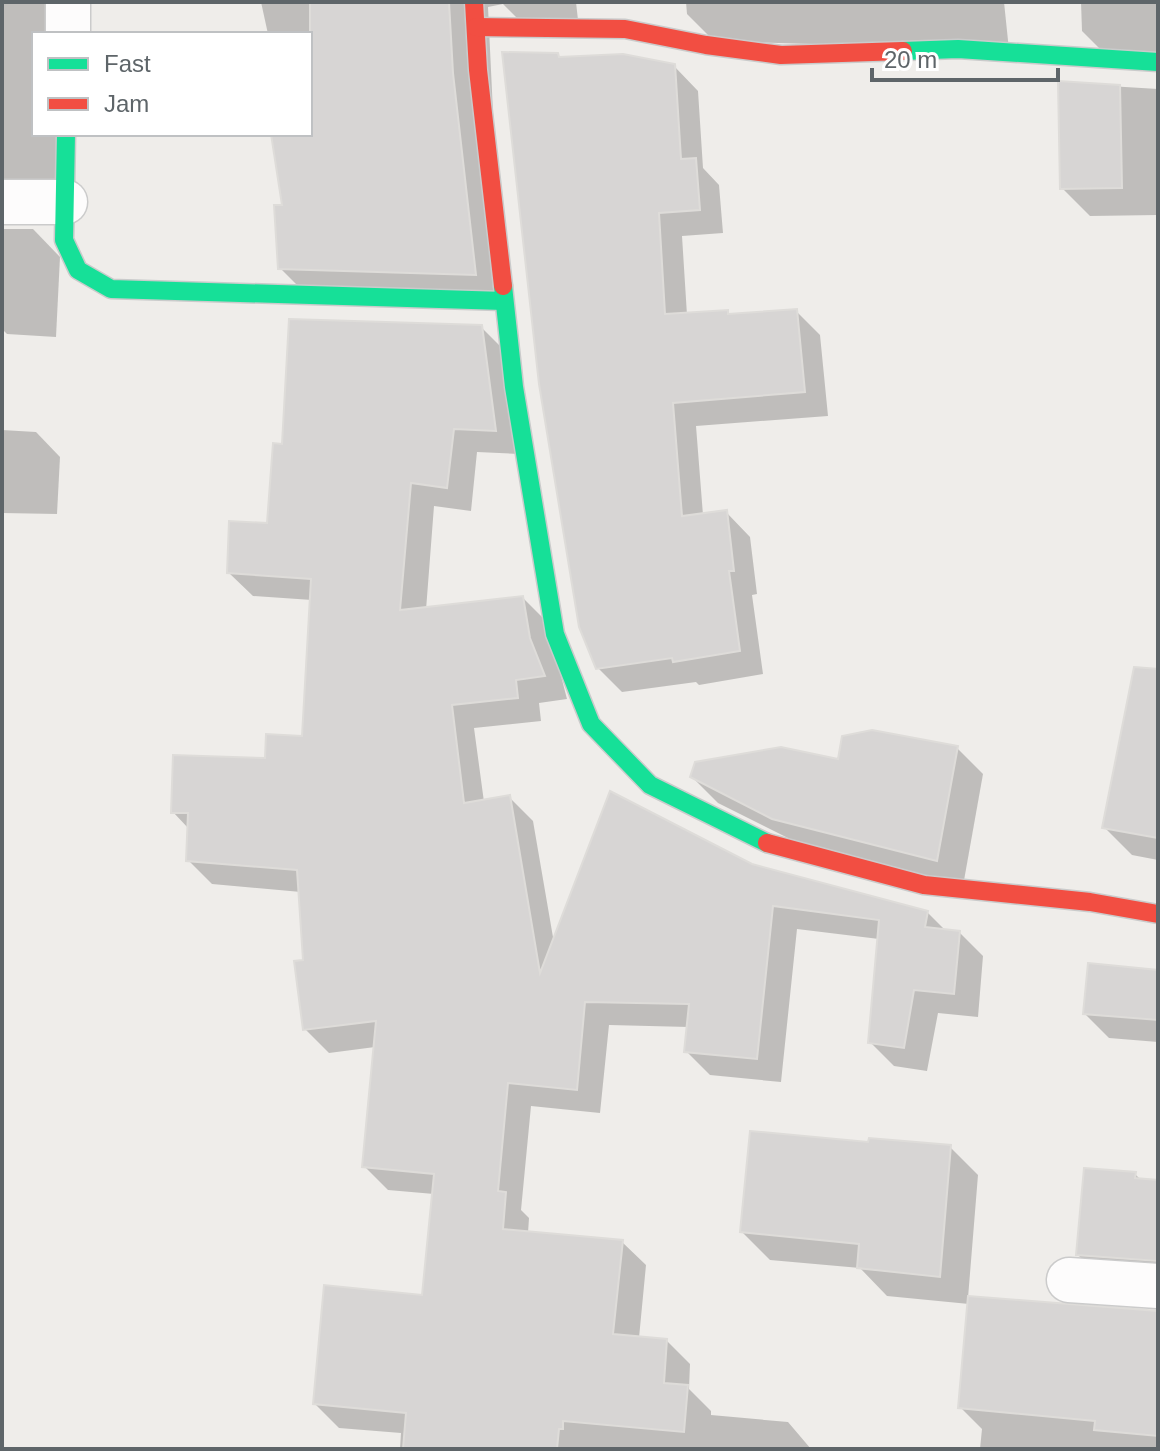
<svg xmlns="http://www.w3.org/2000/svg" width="1160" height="1451" font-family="Helvetica,sans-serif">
  <rect width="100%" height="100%" fill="#efedea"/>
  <g fill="#0003">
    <path d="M 2,2 L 78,2 L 69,34 L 34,34 L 34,134 L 71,134 L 67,201 L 2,202 Z"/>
    <path d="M 261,2 L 576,2 L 579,29 L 528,29 L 503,4 L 488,7 L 502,301 L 307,295 L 280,268 L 284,207 L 273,134 L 310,134 L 310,34 L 268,34 Z"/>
    <path d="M 686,2 L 1004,2 L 1009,50 L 714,41 L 687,14 Z"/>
    <path d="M 1081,2 L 1158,2 L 1158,62 L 1110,59 L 1082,31 Z"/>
    <path d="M 557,55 L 561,58 L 674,66 L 698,91 L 703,168 L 719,185 L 723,233 L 682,236 L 687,315 L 727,312 L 731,316 L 796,311 L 820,335 L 828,416 L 696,426 L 703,515 L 726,512 L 750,537 L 757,594 L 752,595 L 763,674 L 699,685 L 696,682 L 622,692 L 598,668 Z"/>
    <path d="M 1060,83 L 1158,89 L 1158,215 L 1090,216 L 1062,188 Z"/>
    <path d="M 2,229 L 33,229 L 60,257 L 56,337 L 7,334 L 2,329 Z"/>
    <path d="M 481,327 L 505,351 L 519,454 L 477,452 L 471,511 L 434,506 L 426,610 L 523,598 L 547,622 L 567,699 L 539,703 L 541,721 L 474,728 L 484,802 L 509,797 L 533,821 L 554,943 L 751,866 L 927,912 L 946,931 L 959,932 L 983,956 L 978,1017 L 938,1013 L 927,1071 L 894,1066 L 870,1042 L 879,939 L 797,929 L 781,1082 L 710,1075 L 686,1051 L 689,1027 L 609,1025 L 600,1113 L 531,1106 L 521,1210 L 529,1218 L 528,1233 L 622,1242 L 646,1265 L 639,1338 L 666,1340 L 690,1364 L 689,1389 L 711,1411 L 711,1415 L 788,1422 L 811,1449 L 400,1449 L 401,1433 L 339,1428 L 315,1404 L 424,1297 L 434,1194 L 388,1190 L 364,1166 L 375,1047 L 329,1053 L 305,1029 L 305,962 L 301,892 L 212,884 L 188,860 L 189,829 L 173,812 L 304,738 L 312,600 L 253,596 L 229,573 L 268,525 L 284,446 Z"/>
    <path d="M 2,430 L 36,432 L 60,457 L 57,514 L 2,513 Z"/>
    <path d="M 957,748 L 983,774 L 963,886 L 800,844 L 718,803 L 692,777 Z"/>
    <path d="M 1158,754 L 1158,860 L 1132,855 L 1104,827 Z"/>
    <path d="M 1158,972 L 1158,1042 L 1109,1038 L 1085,1014 Z"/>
    <path d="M 870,1144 L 950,1147 L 978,1175 L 968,1298 L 1158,1313 L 1158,1449 L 980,1449 L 982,1429 L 960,1407 L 969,1304 L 887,1296 L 860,1268 L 770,1260 L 742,1232 Z"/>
    <path d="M 1135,1174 L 1141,1180 L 1158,1182 L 1158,1283 L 1102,1279 L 1078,1255 Z"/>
  </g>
  <g fill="#d7d5d4" stroke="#dedcd9" stroke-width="2">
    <path d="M 310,2 L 449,2 L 453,73 L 476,275 L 278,269 L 274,205 L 282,205 L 271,134 L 310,134 Z"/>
    <path d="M 502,52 L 558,53 L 559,57 L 623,54 L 675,64 L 681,159 L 696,158 L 700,210 L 659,213 L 665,314 L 728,310 L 728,314 L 797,309 L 805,392 L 673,403 L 682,516 L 727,510 L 734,571 L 729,571 L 740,651 L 673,662 L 672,658 L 596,669 L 579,627 L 539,384 Z"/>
    <path d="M 1058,81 L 1120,85 L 1122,188 L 1060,189 Z"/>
    <path d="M 289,319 L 482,325 L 496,431 L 454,429 L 447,488 L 411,483 L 400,610 L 523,596 L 530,638 L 545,676 L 516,680 L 518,698 L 452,705 L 464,803 L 510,795 L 540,973 L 610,791 L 752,864 L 928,911 L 925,927 L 960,931 L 954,994 L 914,990 L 904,1048 L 868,1043 L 879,920 L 773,906 L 757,1059 L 684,1052 L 689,1004 L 585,1002 L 577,1090 L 508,1083 L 498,1191 L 506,1192 L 503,1229 L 623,1240 L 613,1334 L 667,1339 L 664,1383 L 688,1385 L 684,1432 L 563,1421 L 563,1429 L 559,1429 L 557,1449 L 403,1449 L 406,1413 L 313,1404 L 324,1285 L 422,1295 L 434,1174 L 362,1167 L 376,1021 L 303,1030 L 294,961 L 303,960 L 297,870 L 186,861 L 188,813 L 171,813 L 173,755 L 265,758 L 266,734 L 302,736 L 311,579 L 227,573 L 229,521 L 267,523 L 273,443 L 282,444 Z"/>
    <path d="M 1134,667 L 1158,669 L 1158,838 L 1102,828 Z"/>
    <path d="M 872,730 L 958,746 L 937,861 L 772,819 L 690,777 L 695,762 L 781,747 L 838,759 L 842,736 Z"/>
    <path d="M 1088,963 L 1158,970 L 1158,1020 L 1083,1014 Z"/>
    <path d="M 750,1131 L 868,1142 L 869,1138 L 951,1145 L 940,1277 L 857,1268 L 859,1244 L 740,1232 Z"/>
    <path d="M 1084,1168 L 1136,1172 L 1135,1178 L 1158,1180 L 1158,1261 L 1076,1255 Z"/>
    <path d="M 968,1296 L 1158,1311 L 1158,1436 L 1094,1430 L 1095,1421 L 958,1408 Z"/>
  </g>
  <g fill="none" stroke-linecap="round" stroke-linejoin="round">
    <g stroke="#cbcbcb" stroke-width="47">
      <g id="street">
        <path d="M 68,34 L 68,2"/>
        <path d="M 2,202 L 65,202"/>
        <path d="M 1069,1280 L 1158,1286"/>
      </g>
    </g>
    <g stroke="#cacbcb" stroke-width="21">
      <g id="fast">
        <path d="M 903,51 L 958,49 L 1158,62"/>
        <path d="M 66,134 L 64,240 L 78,270 L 111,289 L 504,301"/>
        <path d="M 503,286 L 514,387 L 555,634 L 591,724 L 650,785 L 767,843"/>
      </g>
    </g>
    <g stroke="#cacbcb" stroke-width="21">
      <g id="jam">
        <path d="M 474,2 L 478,70 L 503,286"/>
        <path d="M 476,27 L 625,29 L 706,45 L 781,55 L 903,51"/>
        <path d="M 767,843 L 924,885 L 1090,902 L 1158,914"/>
      </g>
    </g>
    <use href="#street" stroke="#fdfcfc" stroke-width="44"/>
    <use href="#fast" stroke="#16e098" stroke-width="18"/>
    <use href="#jam" stroke="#f24e42" stroke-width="18"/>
  </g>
  <rect width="1160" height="1451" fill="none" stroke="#5e6569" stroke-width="8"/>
  <rect x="32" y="32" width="280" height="104" fill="#ffffff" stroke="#bfc1c3" stroke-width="2"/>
  <rect x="48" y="58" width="40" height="12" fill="#16e098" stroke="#bfc1c3" stroke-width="2"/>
  <text x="104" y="72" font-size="24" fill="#5e6569">Fast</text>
  <rect x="48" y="98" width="40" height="12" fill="#f24e42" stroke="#bfc1c3" stroke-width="2"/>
  <text x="104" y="112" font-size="24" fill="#5e6569">Jam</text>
  <path d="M872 68v12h186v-12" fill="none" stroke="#5e6569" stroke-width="4"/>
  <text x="884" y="68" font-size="24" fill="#5e6569" stroke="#ffffff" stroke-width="6" paint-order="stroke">20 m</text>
</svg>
